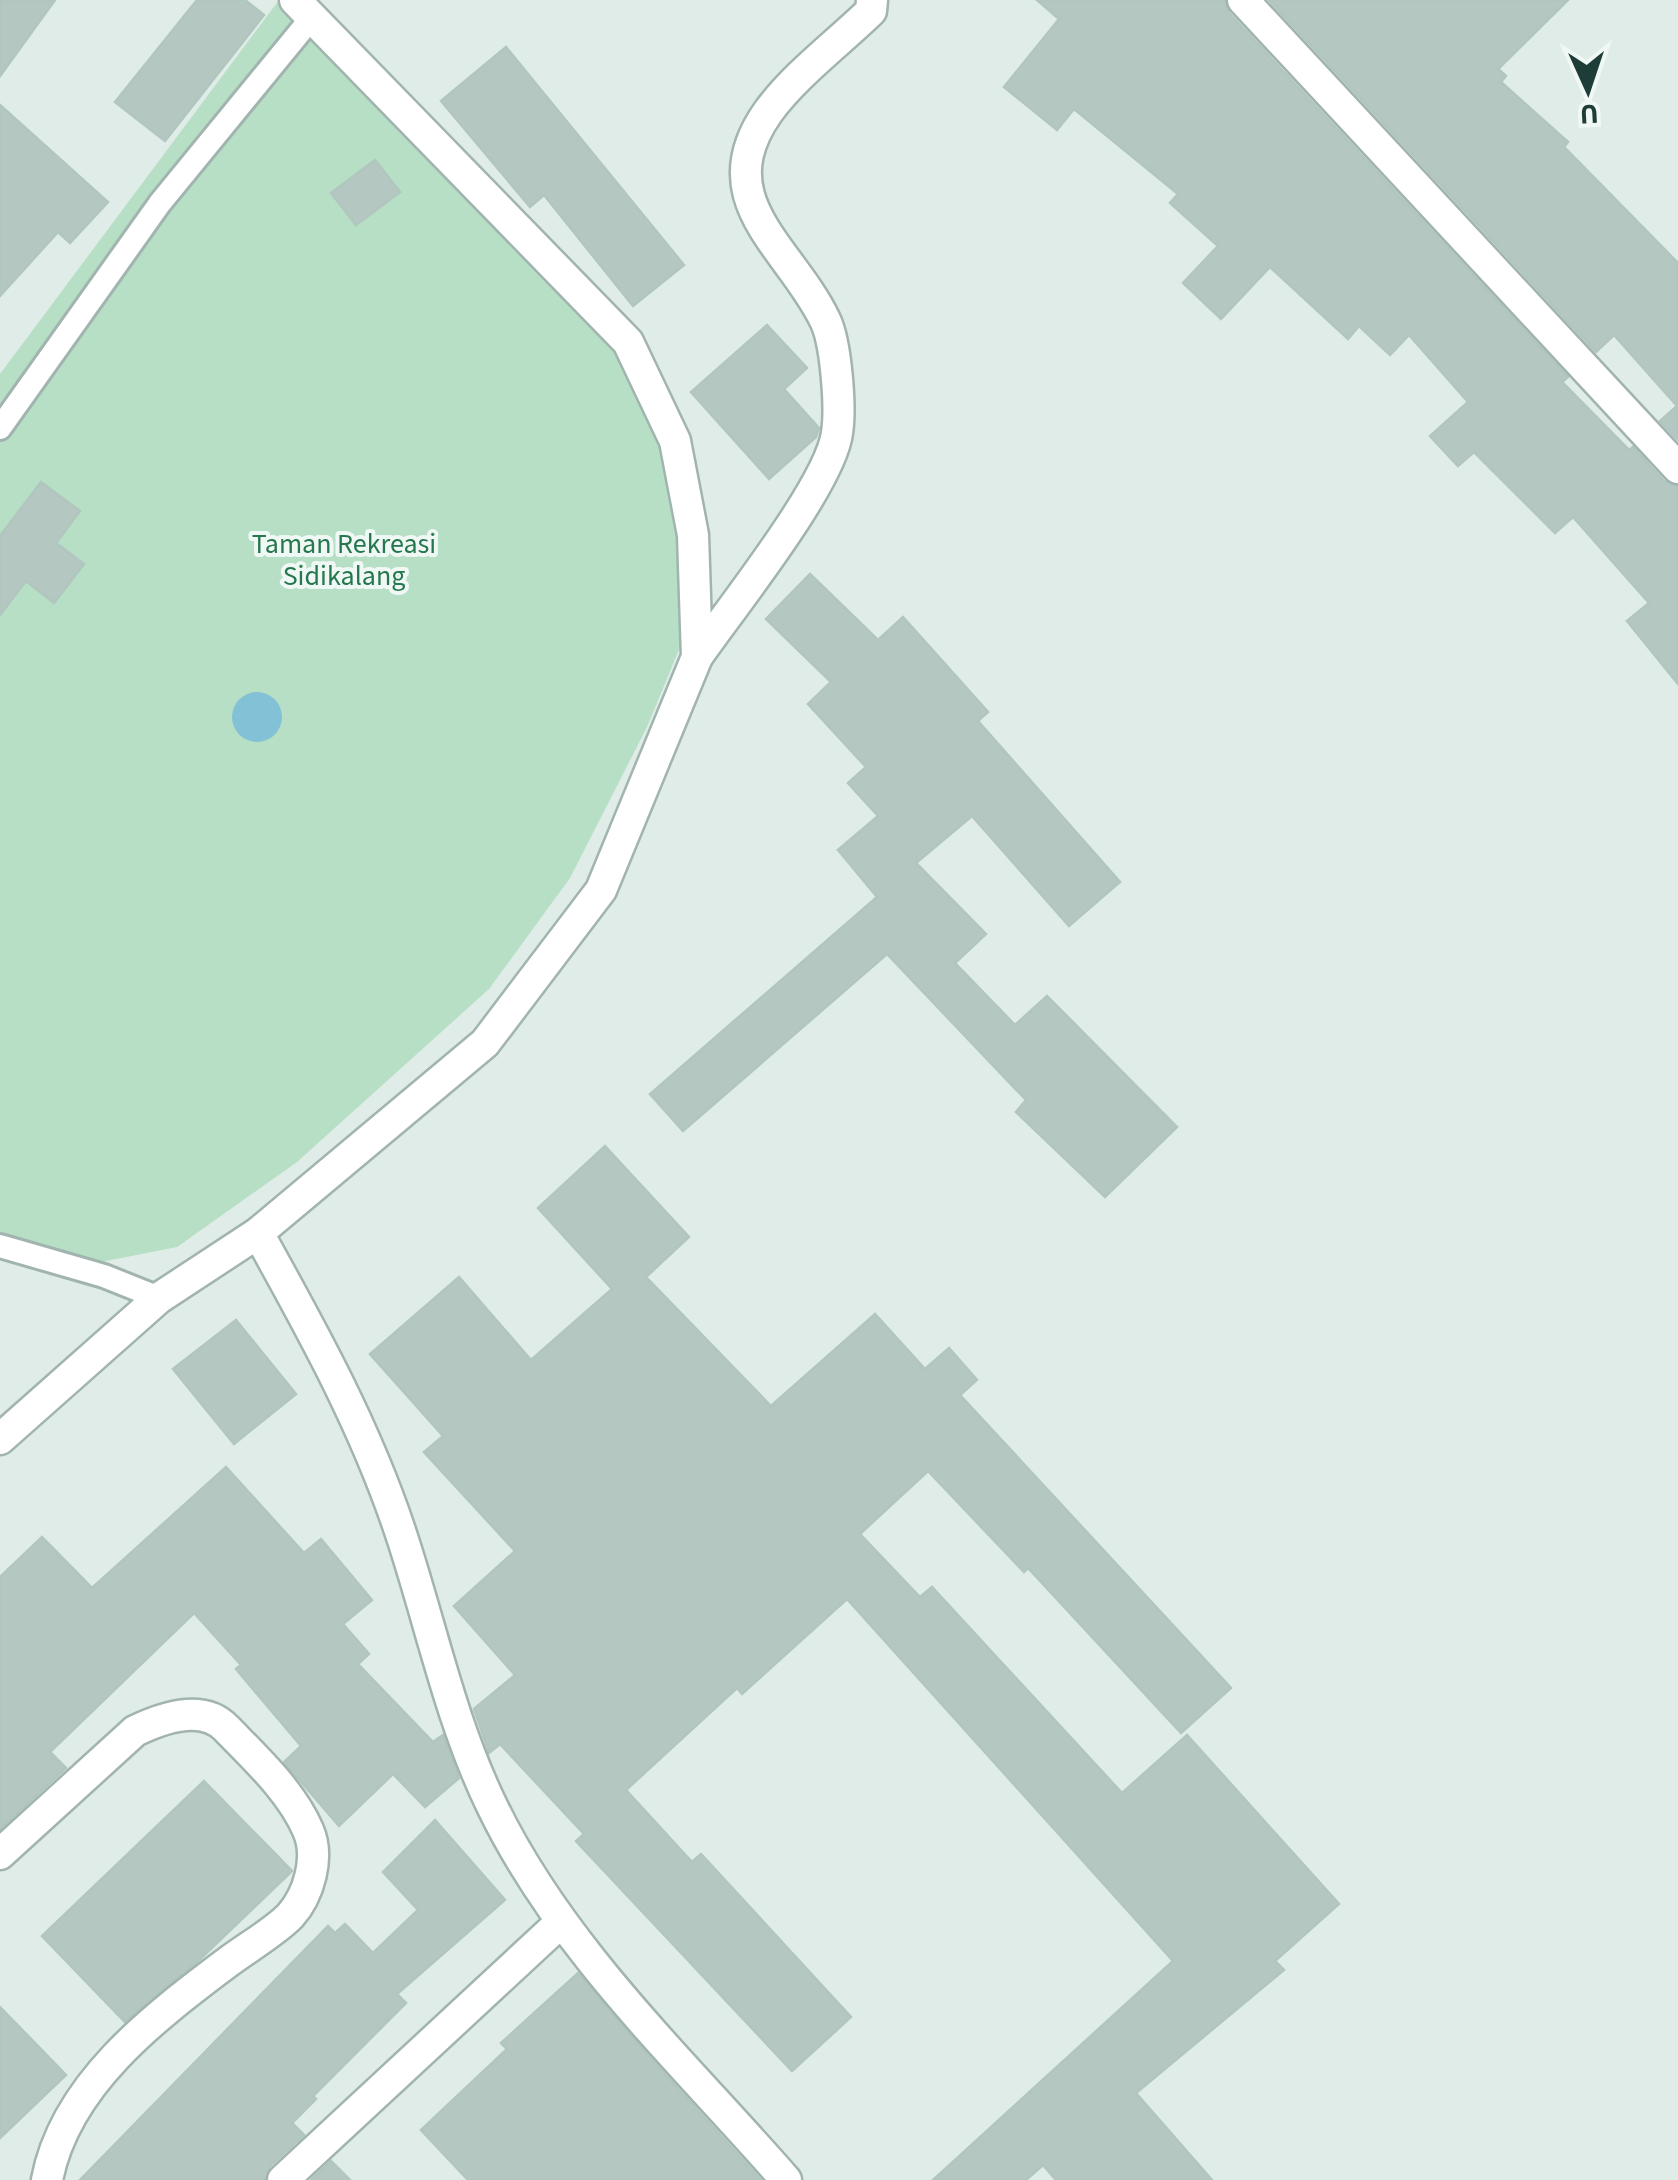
<svg xmlns="http://www.w3.org/2000/svg" width="1678" height="2180" font-family="'Source Sans 3',sans-serif">
  <rect width="100%" height="100%" fill="#dfece7"/>
  <path fill="#b6dfc5" d="M 279,0 L 300,0 L 633,366 L 693,476 L 685,635 L 647,727 L 570,878 L 489,989 L 297,1162 L 177,1247 L 50,1272 L 0,1255 L 0,374 Z"/>
  <circle fill="#82c1d6" cx="257" cy="717" r="25"/>
  <g fill="#b4c7c1" stroke="#b1c6bf" stroke-width="2.5">
    <path d="M 0,0 L 55,0 L 0,76 Z"/>
    <path d="M 197,0 L 245,0 L 264,15 L 165,141 L 115,102 Z"/>
    <path d="M 1037,0 L 1225,0 L 1229,13 L 1568,377 L 1562,382 L 1629,450 L 1633,447 L 1664,481 L 1678,486 L 1678,684 L 1627,621 L 1649,603 L 1573,517 L 1555,533 L 1474,452 L 1458,466 L 1430,436 L 1468,402 L 1409,335 L 1390,355 L 1359,326 L 1348,339 L 1270,267 L 1221,319 L 1183,283 L 1218,246 L 1170,203 L 1178,194 L 1074,109 L 1057,130 L 1004,87 L 1059,19 Z"/>
    <path d="M 1269,0 L 1568,0 L 1498,69 L 1506,76 L 1501,82 L 1568,142 L 1564,147 L 1678,263 L 1678,440 L 1660,421 L 1677,406 L 1614,335 L 1596,352 Z"/>
    <path d="M 506,47 L 684,265 L 633,306 L 544,195 L 530,207 L 441,101 Z"/>
    <path d="M 0,105 L 108,202 L 70,243 L 58,232 L 0,296 Z"/>
    <path d="M 375,160 L 400,192 L 356,225 L 331,193 Z"/>
    <path d="M 767,325 L 807,368 L 784,389 L 819,428 L 816,437 L 769,479 L 691,392 Z"/>
    <path d="M 41,482 L 80,511 L 56,543 L 84,564 L 54,603 L 26,581 L 0,615 L 0,536 Z"/>
    <path d="M 810,574 L 878,640 L 903,617 L 988,712 L 978,721 L 1120,882 L 1069,926 L 972,816 L 916,863 L 986,934 L 955,963 L 1015,1025 L 1047,996 L 1177,1127 L 1105,1197 L 1016,1112 L 1026,1100 L 887,954 L 683,1131 L 650,1094 L 877,897 L 838,850 L 878,816 L 848,783 L 866,767 L 808,704 L 831,682 L 766,619 Z"/>
    <path d="M 605,1146 L 689,1237 L 646,1277 L 771,1406 L 875,1314 L 925,1369 L 949,1348 L 977,1380 L 960,1395 L 1231,1688 L 1181,1733 L 1028,1568 L 1024,1572 L 928,1471 L 860,1534 L 920,1597 L 932,1587 L 1122,1793 L 1187,1735 L 1339,1904 L 1275,1961 L 1284,1970 L 1136,2093 L 1212,2180 L 1056,2180 L 1043,2165 L 1026,2180 L 933,2180 L 1173,1961 L 847,1599 L 742,1694 L 737,1688 L 626,1790 L 692,1862 L 701,1854 L 851,2017 L 792,2071 L 576,1841 L 584,1834 L 500,1744 L 489,1753 L 474,1709 L 515,1675 L 454,1606 L 515,1551 L 424,1452 L 443,1436 L 370,1354 L 459,1277 L 531,1360 L 612,1289 L 538,1208 Z"/>
    <path d="M 236,1320 L 296,1394 L 234,1444 L 173,1369 Z"/>
    <path d="M 226,1467 L 304,1553 L 321,1539 L 372,1600 L 343,1624 L 369,1654 L 358,1664 L 433,1742 L 443,1735 L 459,1778 L 425,1807 L 393,1774 L 339,1826 L 284,1762 L 301,1746 L 236,1669 L 241,1665 L 194,1613 L 50,1752 L 66,1768 L 0,1829 L 0,1577 L 42,1537 L 92,1588 Z"/>
    <path d="M 204,1781 L 292,1871 L 195,1964 L 125,2022 L 42,1936 Z"/>
    <path d="M 435,1820 L 505,1900 L 397,1994 L 406,2003 L 313,2096 L 316,2099 L 292,2123 L 304,2135 L 270,2166 L 265,2180 L 80,2180 L 328,1926 L 335,1933 L 345,1924 L 373,1953 L 418,1910 L 383,1872 Z"/>
    <path d="M 578,1973 L 652,2060 L 761,2180 L 468,2180 L 421,2130 L 507,2049 L 501,2043 Z"/>
    <path d="M 0,2007 L 66,2075 L 0,2138 Z"/>
    <path d="M 331,2161 L 350,2180 L 311,2180 Z"/>
  </g>
  <g fill="none" stroke-linecap="round" stroke-linejoin="round">
    <g stroke="#a2b4af" stroke-width="28">
      <g id="lane">
        <path d="M 0,428 L 160,203 L 313,16"/>
        <path d="M 0,1246 L 104,1276 L 159,1298"/>
      </g>
    </g>
    <g stroke="#a2b4af" stroke-width="35">
      <g id="street">
        <path d="M 1243,0 L 1678,468"/>
        <path d="M 697,657 C 731,608 830,485 837,433 C 841,407 836,342 825,320 C 790,247 706,200 768,112 C 795,75 838,43 871,11 L 872,0"/>
        <path d="M 258,1233 C 313,1332 368,1431 403,1540 C 432,1629 451,1722 492,1806 C 561,1949 683,2062 786,2180"/>
        <path d="M 0,1439 L 159,1298 L 258,1233 L 485,1043 L 601,890 L 697,657 L 693,535 L 675,441 L 628,342 L 295,0"/>
        <path d="M 0,1854 L 135,1731 C 162,1718 203,1703 227,1729 C 256,1759 291,1791 308,1830 C 320,1857 309,1895 290,1916 C 273,1933 248,1947 228,1962 C 155,2017 65,2084 47,2180"/>
        <path d="M 283,2180 L 560,1923"/>
      </g>
    </g>
    <use href="#lane" stroke="#fff" stroke-width="22"/>
    <use href="#street" stroke="#fff" stroke-width="30"/>
  </g>
  <g text-anchor="middle" stroke-width="8" stroke-linejoin="round" paint-order="stroke">
    <g font-size="28" fill="#25774d" stroke="#f0f8f5">
      <text x="344" y="553">Taman Rekreasi<tspan x="344" dy="32">Sidikalang</tspan></text>
    </g>
  </g>
  <g transform="translate(1588 90) rotate(177)" stroke="#f0f8f5" stroke-width="8" paint-order="stroke">
  <path d="M0-8L18 38L0 25L-18 38Z" fill="#1f3d38"/>
  <text y="-15" font-size="28" font-weight="bold" text-anchor="middle" fill="#1f3d38">U</text>
  </g>
</svg>
